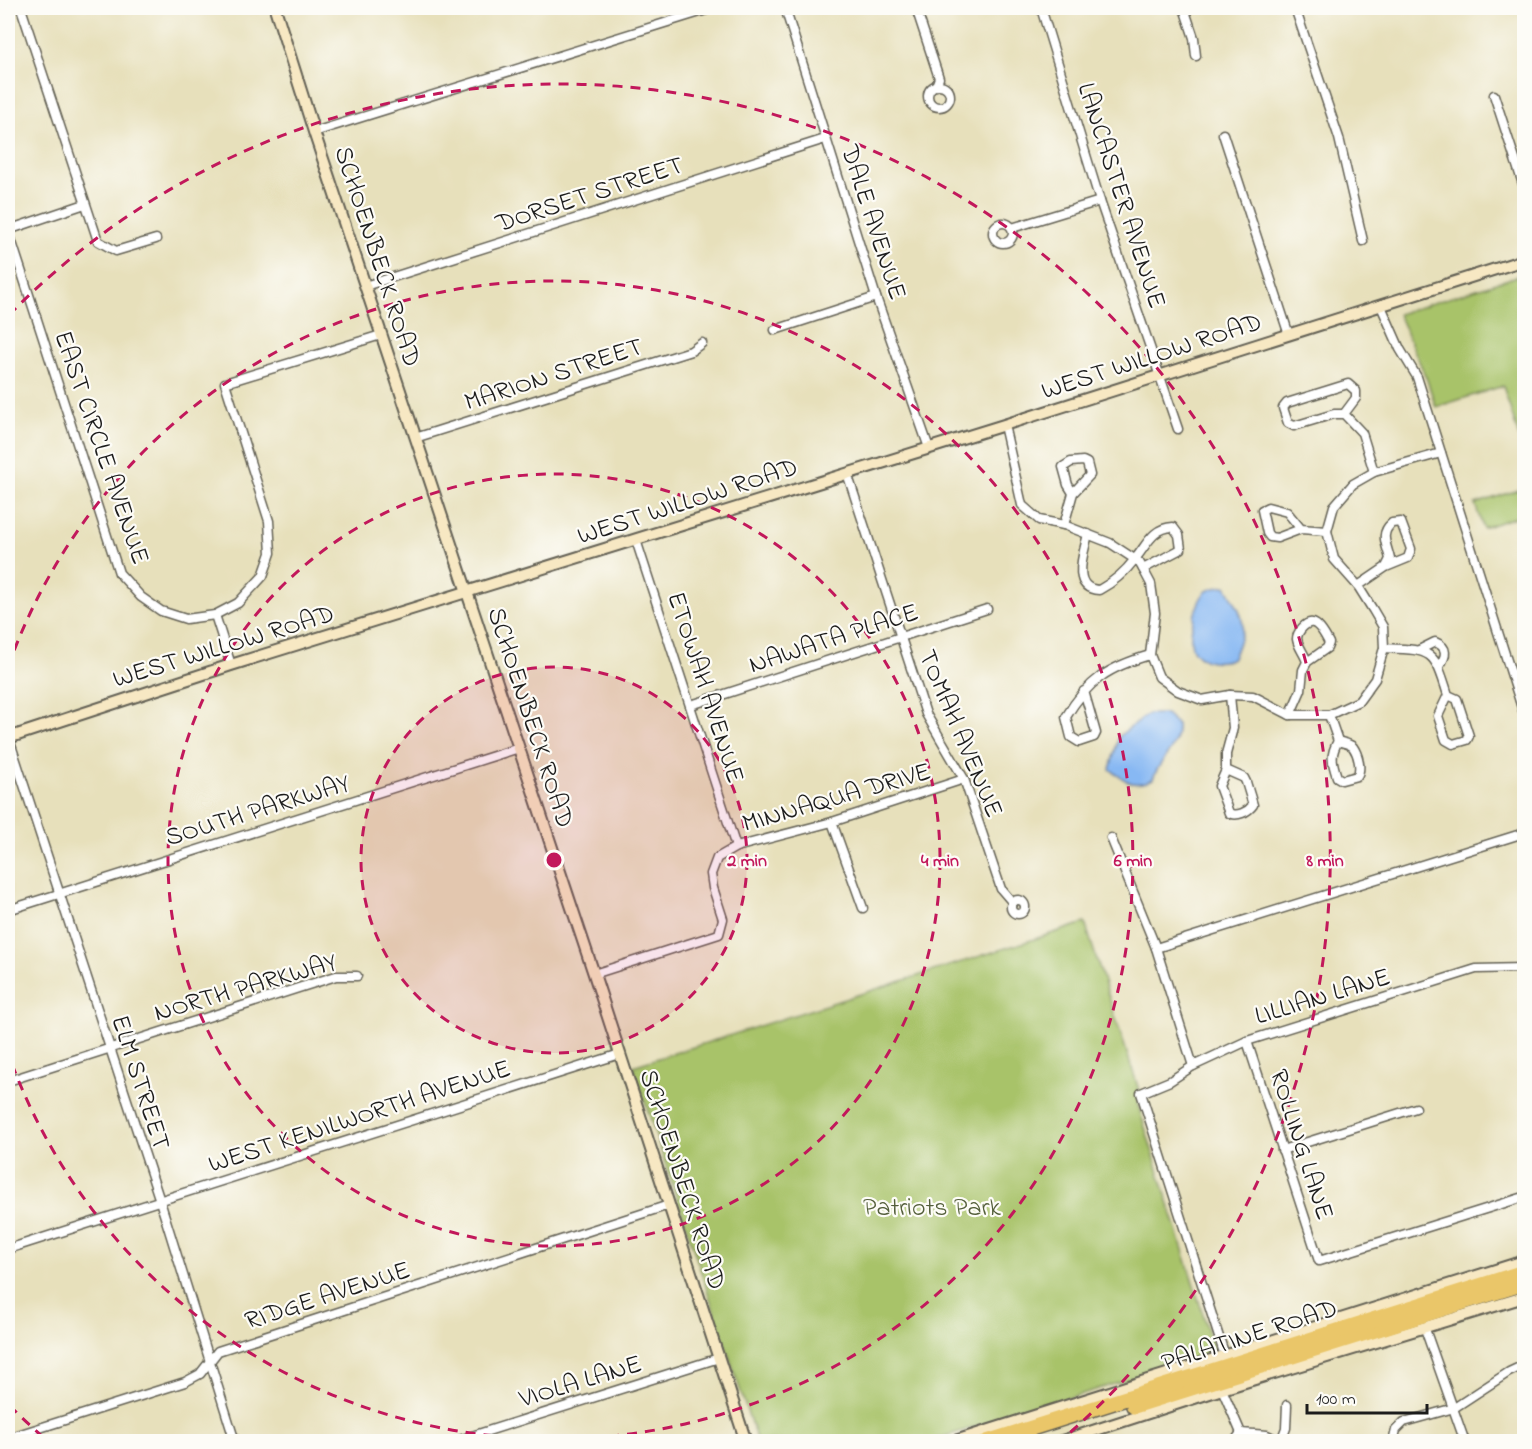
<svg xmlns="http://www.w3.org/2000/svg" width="1532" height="1449" font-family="'Indie Flower',sans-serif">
  <rect width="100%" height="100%" fill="#fdfcf7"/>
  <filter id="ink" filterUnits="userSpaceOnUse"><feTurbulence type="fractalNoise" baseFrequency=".0167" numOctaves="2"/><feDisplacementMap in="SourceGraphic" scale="12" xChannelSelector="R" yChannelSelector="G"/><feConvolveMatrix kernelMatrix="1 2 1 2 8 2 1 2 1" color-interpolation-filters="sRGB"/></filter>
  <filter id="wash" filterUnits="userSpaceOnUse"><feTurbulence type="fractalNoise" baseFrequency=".008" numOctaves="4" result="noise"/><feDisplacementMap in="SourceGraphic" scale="24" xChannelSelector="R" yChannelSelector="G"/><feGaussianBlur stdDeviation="1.35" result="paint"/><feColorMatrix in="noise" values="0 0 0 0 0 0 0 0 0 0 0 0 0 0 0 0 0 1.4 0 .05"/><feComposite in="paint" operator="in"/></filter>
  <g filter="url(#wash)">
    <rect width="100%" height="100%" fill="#e7e0bb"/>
    <g fill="#a8c369" stroke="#627042" stroke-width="1.5">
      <path d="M 1524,274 L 1524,453 L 1503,386 L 1436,407 L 1426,377 L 1398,314 Z"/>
      <path d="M 1524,488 L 1524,514 L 1483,528 L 1475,504 Z"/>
      <path d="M 1524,552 L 1524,611 C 1518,589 1513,572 1524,552 Z"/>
      <path d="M 1085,923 L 1138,1087 L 1138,1105 L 1215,1353 L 930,1441 L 757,1441 L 633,1066 Z"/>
    </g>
    <g fill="#87b8f3" stroke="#526a88" stroke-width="1.5">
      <path d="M 1226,586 C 1245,620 1248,621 1233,658 C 1221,664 1198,663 1192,647 C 1188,635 1196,599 1207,591 C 1212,588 1220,587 1226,586 Z"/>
      <path d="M 1148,714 L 1166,714 L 1177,724 C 1179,750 1160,757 1153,779 C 1134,789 1125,781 1110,769 L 1119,736 Z"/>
    </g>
  </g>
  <g filter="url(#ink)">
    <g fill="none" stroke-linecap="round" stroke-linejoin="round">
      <g stroke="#636154" stroke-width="11">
        <g id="street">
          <path d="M 21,8 L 98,241 L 116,251 L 156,239"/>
          <path d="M 785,8 L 876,297 L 929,448"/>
          <path d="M 916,8 L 939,78 L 936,86"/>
          <path d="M 1041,8 L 1100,201 L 1178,429"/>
          <path d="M 1184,8 L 1194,38 L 1196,56"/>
          <path d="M 1295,8 L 1339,138 L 1363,241"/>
          <circle cx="939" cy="96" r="11"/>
          <path d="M 1494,95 L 1524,187"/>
          <path d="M 314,132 L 713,8"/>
          <path d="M 1223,134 L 1289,335"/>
          <path d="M 85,204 L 8,230 L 119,573 L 141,597 L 161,611 L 186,619 L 215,615 L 238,603 L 263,576 L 271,553 L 269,521 L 225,383 L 381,335"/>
          <circle cx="1003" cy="233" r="10"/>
          <path d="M 1012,228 L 1100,201"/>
          <path d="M 365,286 L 825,139"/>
          <path d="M 1381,306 L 1400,349 L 1417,377 L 1524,714"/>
          <path d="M 775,330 L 876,297"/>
          <path d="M 1344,414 L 1356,398 L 1356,391 L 1348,384 L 1287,403 L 1283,408 L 1288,423 L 1294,426 L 1334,414 L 1344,414 L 1362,433 L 1374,472"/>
          <path d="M 1004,425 L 1022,505 L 1039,520 L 1064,525 L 1110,543 L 1139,562 L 1143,569 L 1151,584 L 1155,613 L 1150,655 L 1159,677 L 1178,691 L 1202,700 L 1230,695 L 1253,696 L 1290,715 L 1329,715 L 1359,701 L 1375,679 L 1384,648 L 1383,627 L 1373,610 L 1358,586 L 1334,559 L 1327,531 L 1334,506 L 1353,484 L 1374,472 L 1441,453"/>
          <path d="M 415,438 L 691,351 L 702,343"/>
          <path d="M 847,473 L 926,714 L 964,779 L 1001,889 L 1013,903"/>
          <path d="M 1064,525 L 1073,493 L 1090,475 L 1087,463 L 1083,461 L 1071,462 L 1063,467 L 1068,485 L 1073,493"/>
          <path d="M 1301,529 L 1287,512 L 1268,507 L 1262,510 L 1267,533 L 1270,537 L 1277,538 L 1301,529 L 1327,531"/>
          <path d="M 1088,534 C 1084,552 1070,589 1099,590 C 1112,583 1126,571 1135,559 C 1147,545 1152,528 1173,527 L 1179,535 L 1181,549 L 1143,569"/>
          <path d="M 636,540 L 736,847"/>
          <path d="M 1358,586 L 1386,567 L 1408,558 L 1411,549 L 1401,522 L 1392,523 C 1379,534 1387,545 1390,559 L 1386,567"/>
          <path d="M 215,615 L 231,665"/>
          <path d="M 1384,648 C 1432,650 1434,649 1448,695 L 1438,716 L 1446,740 L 1453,744 L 1467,740 L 1469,736 L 1457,699 L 1448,695"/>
          <path d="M 1419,650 L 1435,642 C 1448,647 1447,656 1439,666"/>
          <path d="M 1084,691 L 1096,733 L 1094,737 L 1079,742 L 1071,737 L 1066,717 C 1088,680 1109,667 1150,655"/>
          <path d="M 691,705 L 987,609"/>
          <path d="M 1290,715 L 1301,690 L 1303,670 L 1307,662 L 1327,648 L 1329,643 C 1326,637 1320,625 1313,623 C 1306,621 1297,632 1297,639 C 1298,647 1305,654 1307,662"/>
          <path d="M 1329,715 L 1338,741"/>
          <path d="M 8,736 L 160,1201 L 235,1442"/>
          <path d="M 1338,741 C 1343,743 1349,743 1353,747 C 1358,754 1362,769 1357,776 L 1342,780 L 1337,777 C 1332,762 1330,755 1338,741 Z"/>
          <path d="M 1226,770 L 1244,778 L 1246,782 L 1253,805 C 1248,812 1237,817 1229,813 L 1219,786 L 1226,770 L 1226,754 L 1233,728 L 1230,695"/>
          <path d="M 832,822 L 863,908"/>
          <path d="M 1111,838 L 1156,948 L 1193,1066"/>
          <circle cx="1018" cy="907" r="7"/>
          <path d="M 8,910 L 519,748"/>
          <path d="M 1156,948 L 1524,833"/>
          <path d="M 594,974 L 719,934 L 723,919 L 713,888 L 711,874 L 717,858 L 736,847 L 832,822 L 964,779"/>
          <path d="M 1247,1041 L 1319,1261 L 1524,1197"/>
          <path d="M 8,1081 L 336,976 L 357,976"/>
          <path d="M 1282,1150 L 1416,1108"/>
          <path d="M 8,1249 L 620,1054"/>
          <path d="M 1425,1329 L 1465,1442"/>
          <path d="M 1225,1356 L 1141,1093 L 1170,1081 L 1193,1066 L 1247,1041 L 1476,969 L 1524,968"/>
          <path d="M 1222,1389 L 1241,1433 L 1267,1435 L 1281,1442"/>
          <path d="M 8,1438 L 185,1382 L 200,1374 L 218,1351 L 669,1205"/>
          <path d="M 1281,1441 L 1286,1428 L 1287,1405"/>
          <path d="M 453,1442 L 719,1358"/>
          <path d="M 1234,1442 L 1241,1433"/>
          <path d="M 1393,1442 L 1396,1430 L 1404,1422 L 1454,1408 L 1509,1372 L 1524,1365"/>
        </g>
      </g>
      <g stroke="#636154" stroke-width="14">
        <g id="secondary">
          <path d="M 275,8 L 314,132 L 594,974 L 746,1442"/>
          <path d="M 8,738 L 231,665 L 1004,425 L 1524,260"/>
          <path d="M 952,1442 L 1524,1261"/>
          <path d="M 1059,1442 L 1222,1389 L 1524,1297"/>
        </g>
      </g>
      <g stroke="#636154" stroke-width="18">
        <g id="highway">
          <path d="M 1134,1406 L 1524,1283"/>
          <path d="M 987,1442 L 1524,1272"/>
        </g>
      </g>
      <use href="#street" stroke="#fff" stroke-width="8"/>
      <use href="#secondary" stroke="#f7e8c3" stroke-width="10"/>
      <use href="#highway" stroke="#eac669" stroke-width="15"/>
    </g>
  </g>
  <circle cx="554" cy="860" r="193" fill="#c2185b" fill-opacity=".12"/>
  <g fill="none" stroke="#c2185b" stroke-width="3" stroke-dasharray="10 8">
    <circle cx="554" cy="860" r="193"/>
    <circle cx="554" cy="860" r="386"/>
    <path d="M8 667A579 579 0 1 1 8 1053"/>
    <path d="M43 1437A771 771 0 0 1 9 1405M9 315A771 771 0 1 1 1065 1437"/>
  </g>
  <g text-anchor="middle" stroke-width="4.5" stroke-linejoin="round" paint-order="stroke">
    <g font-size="26" fill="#1c1c1c" stroke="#fdfcf7">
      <text transform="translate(589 193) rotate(-18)" y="9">DORSET STREET</text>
      <text transform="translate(1123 195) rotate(72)" y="9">LANCASTER AVENUE</text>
      <text transform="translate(875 222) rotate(72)" y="9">DALE AVENUE</text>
      <text transform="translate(379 256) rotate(72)" y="9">SCHOENBECK ROAD</text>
      <text transform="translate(1151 355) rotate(-18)" y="9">WEST WILLOW ROAD</text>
      <text transform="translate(553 373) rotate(-18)" y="9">MARION STREET</text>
      <text transform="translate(103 447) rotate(71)" y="9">EAST CIRCLE AVENUE</text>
      <text transform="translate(687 500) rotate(-18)" y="9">WEST WILLOW ROAD</text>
      <text transform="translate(833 637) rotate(-18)" y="9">NAWATA PLACE</text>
      <text transform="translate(223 645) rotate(-17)" y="9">WEST WILLOW ROAD</text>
      <text transform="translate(707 687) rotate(72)" y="9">ETOWAH AVENUE</text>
      <text transform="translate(532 717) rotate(72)" y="9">SCHOENBECK ROAD</text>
      <text transform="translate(962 733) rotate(67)" y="9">TOMAH AVENUE</text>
      <text transform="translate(836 796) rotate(-16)" y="9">MINNAQUA DRIVE</text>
      <text transform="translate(257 809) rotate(-17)" y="9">SOUTH PARKWAY</text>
      <text transform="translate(245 986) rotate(-16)" y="9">NORTH PARKWAY</text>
      <text transform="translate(1322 995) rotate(-17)" y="9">LILLIAN LANE</text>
      <text transform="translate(142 1082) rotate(72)" y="9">ELM STREET</text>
      <text transform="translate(359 1115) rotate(-18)" y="9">WEST KENILWORTH AVENUE</text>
      <text transform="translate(1303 1144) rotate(72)" y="9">ROLLING LANE</text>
      <text transform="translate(684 1179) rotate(72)" y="9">SCHOENBECK ROAD</text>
      <text transform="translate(327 1294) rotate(-18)" y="9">RIDGE AVENUE</text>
      <text transform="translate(1249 1334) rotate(-18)" y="9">PALATINE ROAD</text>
      <text transform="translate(580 1380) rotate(-17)" y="9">VIOLA LANE</text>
    </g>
    <g font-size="26" fill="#545f3b" stroke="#fdfcf7">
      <text x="932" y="1215">Patriots Park</text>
    </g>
  </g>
  <circle cx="554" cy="860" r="9" fill="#c2185b" stroke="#fdfcf7" stroke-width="3"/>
  <g font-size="18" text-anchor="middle" font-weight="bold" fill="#c2185b" stroke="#fdfcf7" stroke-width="4.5" stroke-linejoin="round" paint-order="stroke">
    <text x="747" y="866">2 min</text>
    <text x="940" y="866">4 min</text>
    <text x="1133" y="866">6 min</text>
    <text x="1325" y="866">8 min</text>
  </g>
  <rect width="1532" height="1449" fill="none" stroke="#fdfcf7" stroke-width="30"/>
  <path d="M1307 1404v9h120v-9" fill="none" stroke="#1c1c1c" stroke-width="3"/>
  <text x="1316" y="1404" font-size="18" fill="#1c1c1c" stroke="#fdfcf7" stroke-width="4.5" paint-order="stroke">100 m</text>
</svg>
